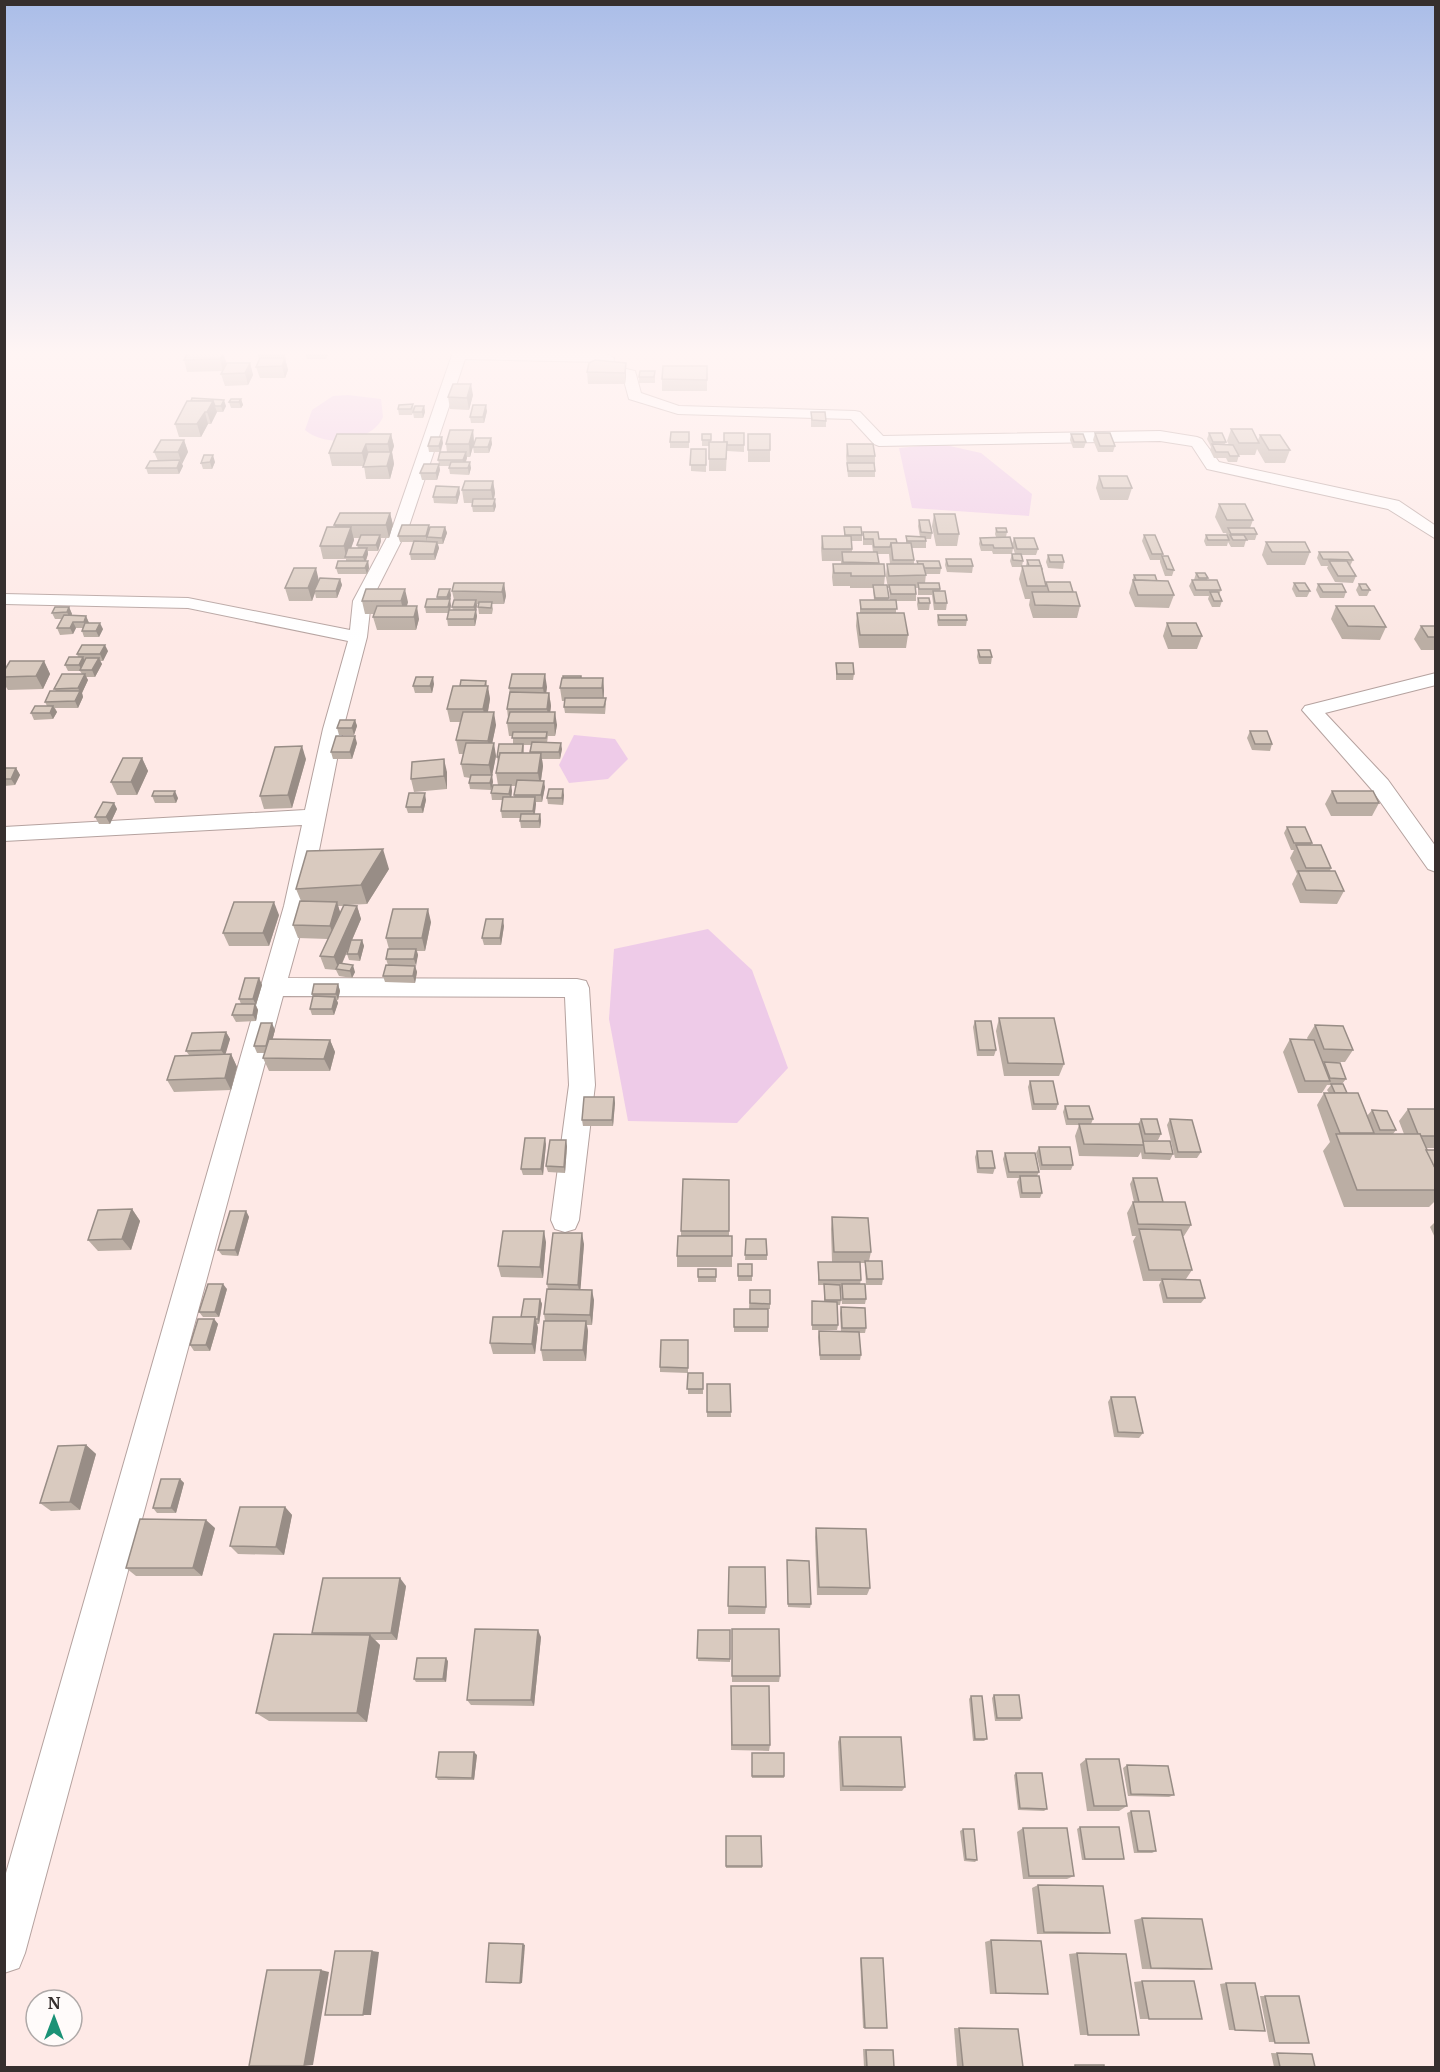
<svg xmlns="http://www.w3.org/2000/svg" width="1440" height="2072" font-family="Merriweather,serif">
  <rect width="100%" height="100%" fill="#fee9e6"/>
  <g fill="#eecbe8">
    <path d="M 348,395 L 381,399 L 383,417 C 371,443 326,448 305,430 L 312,410 L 333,396 Z"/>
    <path d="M 941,444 L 981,453 L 1032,494 L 1029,516 L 912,508 L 899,448 Z"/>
    <path d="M 574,735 L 615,739 L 628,759 L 608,779 L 569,783 L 559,765 Z"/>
    <path d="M 708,929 L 752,970 L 788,1068 L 737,1123 L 628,1121 L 609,1019 L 614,949 Z"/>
  </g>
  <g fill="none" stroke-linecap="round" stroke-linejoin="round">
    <g stroke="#b5a29f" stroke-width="2">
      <g id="minor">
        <path d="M 453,352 L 607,354 L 614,358 L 613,366 L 635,371 L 641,393 L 679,406 L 855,411 L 860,412 L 883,436 L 1160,431 L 1197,437 L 1202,439 L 1219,462 L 1399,501 L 1436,526 L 1436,539 L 1388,509 L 1207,469 L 1192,446 L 1160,441 L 879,446 L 874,444 L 851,419 L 678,414 L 629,399 L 623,377 L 601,372 L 600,362 L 465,359 L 409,526 L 371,601 L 367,637 L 343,729 L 308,906 L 288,978 L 577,979 L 586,981 L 589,988 L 595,1085 L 579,1220 L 575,1229 L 565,1232 L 555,1229 L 551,1220 L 569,1085 L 565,997 L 283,996 L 25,1953 L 19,1968 L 4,1973 L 4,1880 L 284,906 L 302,825 L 4,841 L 4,827 L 305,810 L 323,729 L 348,641 L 188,608 L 4,604 L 4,594 L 188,598 L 350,630 L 353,601 L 393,526 Z"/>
        <path d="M 1436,673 L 1436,685 L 1325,713 L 1388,780 L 1436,847 L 1436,872 L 1428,869 L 1372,790 L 1302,710 L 1305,706 Z"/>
      </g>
    </g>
    <use href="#minor" fill="#fff" fill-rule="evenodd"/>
  </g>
  <g fill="#bbaea4" fill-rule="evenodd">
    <path d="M 327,352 L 328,355 L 326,359 L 307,359 L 305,353 Z"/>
    <path d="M 223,353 L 226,364 L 250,363 L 253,375 L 248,385 L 225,386 L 221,374 L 223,371 L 187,372 L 184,360 Z"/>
    <path d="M 257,353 L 286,353 L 284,358 L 285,358 L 288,370 L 285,378 L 260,378 L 256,367 L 260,359 L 259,359 Z"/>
    <path d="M 626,363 L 626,375 L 625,384 L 588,384 L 587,372 Z"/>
    <path d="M 707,366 L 707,391 L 662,391 L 662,379 Z"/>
    <rect x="639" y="377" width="16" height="6"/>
    <path d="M 473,395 L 469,410 L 450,409 L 448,397 Z"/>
    <path d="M 241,399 L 243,405 L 241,408 L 231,408 L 229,402 Z"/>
    <path d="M 187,401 L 226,406 L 223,412 L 217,412 L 211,424 L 208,424 L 201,437 L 179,437 L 175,424 Z"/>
    <path d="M 413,404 L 414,409 L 424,406 L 425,412 L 423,418 L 414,418 L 413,413 L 412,415 L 399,415 L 398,409 Z"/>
    <path d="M 487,411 L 484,423 L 471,423 L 470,417 Z"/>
    <path d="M 811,412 L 826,421 L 826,427 L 811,427 Z"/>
    <path d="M 1231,429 L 1258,440 L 1260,435 L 1290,450 L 1285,463 L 1265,463 L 1257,449 L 1255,455 L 1239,455 L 1237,462 L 1228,462 L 1226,458 L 1214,458 L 1210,450 L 1211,447 L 1207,439 L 1209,433 L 1226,442 L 1225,444 L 1229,445 L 1227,441 Z"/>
    <path d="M 473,430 L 474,443 L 470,457 L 467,457 L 466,462 L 471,468 L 469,475 L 450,474 L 449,468 L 449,466 L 439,466 L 440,470 L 437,480 L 422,480 L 420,473 L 439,464 L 438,460 L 440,452 L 429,452 L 428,446 L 443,443 L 441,452 L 447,452 L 446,444 Z"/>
    <path d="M 689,432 L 689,448 L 670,448 L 670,442 Z"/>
    <path d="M 744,433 L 744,452 L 727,451 L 726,471 L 709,471 L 709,446 L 702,446 L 702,434 L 711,434 L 711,442 L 724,442 Z"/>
    <path d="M 1095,433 L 1115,446 L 1113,452 L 1098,452 L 1093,440 Z"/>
    <path d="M 391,434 L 394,446 L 392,452 L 394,464 L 390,479 L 366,479 L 364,466 L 332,466 L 329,453 Z"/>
    <path d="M 748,434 L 770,450 L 770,462 L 748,462 Z"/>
    <path d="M 1071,434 L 1086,442 L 1084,448 L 1073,448 L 1070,440 Z"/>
    <path d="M 491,438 L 492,444 L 489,453 L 474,453 L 473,447 Z"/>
    <path d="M 184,440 L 188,452 L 182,464 L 183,466 L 179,474 L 148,474 L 146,468 L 158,461 L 154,452 Z"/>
    <path d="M 847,444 L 875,456 L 875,477 L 848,477 L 846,456 Z"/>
    <path d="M 691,449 L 706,449 L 706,472 L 691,471 Z"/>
    <path d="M 215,462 L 212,469 L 203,469 L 201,463 Z"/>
    <path d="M 1099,476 L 1132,488 L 1128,500 L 1100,500 L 1096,488 Z"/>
    <path d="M 493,481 L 495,493 L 494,499 L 496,506 L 494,512 L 473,512 L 472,506 L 472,503 L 464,503 L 462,490 Z"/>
    <path d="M 459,487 L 460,493 L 457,504 L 434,503 L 433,497 Z"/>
    <path d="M 1219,504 L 1253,520 L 1250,528 L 1257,534 L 1255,540 L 1246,540 L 1244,547 L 1231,547 L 1228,542 L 1227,546 L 1206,546 L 1204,541 L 1206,535 L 1227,535 L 1226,533 L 1223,533 L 1215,517 Z"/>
    <path d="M 390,513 L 393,525 L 389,538 L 381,538 L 381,541 L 378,551 L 368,551 L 368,554 L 366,561 L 368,561 L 369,568 L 367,574 L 338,574 L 336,568 L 346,561 L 346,559 L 323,559 L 320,546 L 335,527 L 334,525 ZM 354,538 L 359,538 L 357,545 L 358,548 L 351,548 L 354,540 Z"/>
    <path d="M 934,514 L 959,534 L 957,546 L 936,546 L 932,526 Z"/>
    <path d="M 919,520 L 932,533 L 931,539 L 926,539 L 926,548 L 912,548 L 914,560 L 914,564 L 917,564 L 917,561 L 941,568 L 940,574 L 926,574 L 925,583 L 940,589 L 940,591 L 947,603 L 946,610 L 934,610 L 932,595 L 918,595 L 918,588 L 915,588 L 916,594 L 916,601 L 896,601 L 896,613 L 908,635 L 906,648 L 859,648 L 856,626 L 857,613 L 860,613 L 860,600 L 874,600 L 873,588 L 850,588 L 850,586 L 833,586 L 832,577 L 833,564 L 841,564 L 841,561 L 822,561 L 821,548 L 822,536 L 844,536 L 844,527 L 862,535 L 862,541 L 852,541 L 852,552 L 873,552 L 872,545 L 863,545 L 863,532 L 879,539 L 897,543 L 906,543 L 906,536 L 920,537 L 918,526 ZM 877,554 L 889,554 L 890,564 L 887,564 L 886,577 L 888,588 L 889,588 L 890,600 L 888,600 L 889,598 L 884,585 L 885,576 L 878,564 Z"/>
    <path d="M 429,525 L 429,529 L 445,527 L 447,533 L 443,544 L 438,544 L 439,548 L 435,560 L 411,560 L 410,554 L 414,542 L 400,542 L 398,536 Z"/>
    <path d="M 996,528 L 1007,532 L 1006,537 L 1013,548 L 1012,554 L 993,554 L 992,551 L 981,551 L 979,544 L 980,538 L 996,537 L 995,534 Z"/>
    <path d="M 1144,535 L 1163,554 L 1162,556 L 1174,570 L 1172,576 L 1165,576 L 1160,562 L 1160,560 L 1150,560 L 1142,541 Z"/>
    <path d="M 1014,538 L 1038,549 L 1036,555 L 1022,555 L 1023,561 L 1022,566 L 1026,566 L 1027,560 L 1042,569 L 1042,571 L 1046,584 L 1073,592 L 1080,606 L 1077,618 L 1033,618 L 1029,605 L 1030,599 L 1025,599 L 1019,579 L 1022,567 L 1012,567 L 1010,561 L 1012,554 L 1015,554 L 1012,544 Z"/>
    <path d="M 1266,542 L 1310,552 L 1305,565 L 1267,565 L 1262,555 Z"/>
    <path d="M 1319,552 L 1353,560 L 1350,566 L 1356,576 L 1353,583 L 1335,582 L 1327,568 L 1328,566 L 1321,566 L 1317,558 Z"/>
    <path d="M 1048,555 L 1064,562 L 1063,569 L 1048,568 L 1046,562 Z"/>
    <path d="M 946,559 L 973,566 L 972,573 L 947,572 L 945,565 Z"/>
    <path d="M 1196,573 L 1208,578 L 1207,580 L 1221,590 L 1219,595 L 1222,601 L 1220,607 L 1212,607 L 1208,599 L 1209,596 L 1194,596 L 1189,586 L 1192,580 L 1194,580 Z"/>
    <path d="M 1134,575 L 1157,581 L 1174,595 L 1169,608 L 1135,607 L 1129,593 Z"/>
    <path d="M 340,579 L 342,585 L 337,598 L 316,598 L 315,593 L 312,601 L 289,601 L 285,588 L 319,580 Z"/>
    <path d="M 504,583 L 506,596 L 504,604 L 492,604 L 493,609 L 492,614 L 479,614 L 478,607 L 478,604 L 477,604 L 476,611 L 477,616 L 475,626 L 448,626 L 447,619 L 448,613 L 426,613 L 425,607 L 437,599 L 437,597 L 451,595 L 450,600 L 451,606 L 450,610 L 453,610 L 452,607 L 454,600 L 452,591 Z"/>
    <path d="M 1294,583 L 1310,591 L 1307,597 L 1296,597 L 1292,589 Z"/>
    <path d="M 1318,584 L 1346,592 L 1344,598 L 1320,598 L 1316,590 Z"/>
    <path d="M 1359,584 L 1370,590 L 1367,596 L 1359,596 L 1356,590 Z"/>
    <path d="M 918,598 L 930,603 L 929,610 L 918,610 L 917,604 Z"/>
    <path d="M 362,601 L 408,602 L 407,606 L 419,619 L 416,630 L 377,630 L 373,617 L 374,614 L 365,614 Z"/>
    <path d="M 1336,606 L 1386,627 L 1380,640 L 1342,639 L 1331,619 Z"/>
    <path d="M 69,607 L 72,614 L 71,616 L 86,616 L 89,623 L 103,629 L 99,637 L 84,637 L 82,631 L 83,628 L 76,628 L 73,634 L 60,635 L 57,628 L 62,619 L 55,619 L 52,613 Z"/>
    <path d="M 938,615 L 967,620 L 966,626 L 938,626 L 937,621 Z"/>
    <path d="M 1167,623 L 1202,636 L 1197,649 L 1168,649 L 1163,636 Z"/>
    <path d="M 1421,626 L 1436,626 L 1436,650 L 1421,650 L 1414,639 Z"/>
    <path d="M 978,650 L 992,657 L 991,664 L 979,664 L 977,657 Z"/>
    <path d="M 108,651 L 103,661 L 100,661 L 102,664 L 95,677 L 86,677 L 88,680 L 82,693 L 83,697 L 78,708 L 55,708 L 57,712 L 53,719 L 34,720 L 31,713 L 47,706 L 45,702 L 56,691 L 54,689 L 82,674 L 80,671 L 68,671 L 65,665 L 78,657 L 77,654 Z"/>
    <path d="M 44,661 L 50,674 L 43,689 L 8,690 L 4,684 L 4,671 Z"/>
    <path d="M 836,663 L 854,674 L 853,680 L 836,680 Z"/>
    <path d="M 582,678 L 603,678 L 604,691 L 604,698 L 606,704 L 605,714 L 565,713 L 564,707 L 565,701 L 562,701 L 560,688 Z"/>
    <path d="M 486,681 L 490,699 L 488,712 L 496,725 L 492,743 L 496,756 L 492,776 L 493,782 L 491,790 L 470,789 L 469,783 L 470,778 L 464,777 L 461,764 L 463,754 L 459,754 L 456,740 L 460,722 L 450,722 L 447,709 L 460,686 Z"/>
    <path d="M 434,684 L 432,693 L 415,693 L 413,686 Z"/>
    <path d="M 547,687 L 546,693 L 549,693 L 551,706 L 550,712 L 557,725 L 555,736 L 548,736 L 547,743 L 562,749 L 560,759 L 542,759 L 543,766 L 541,781 L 545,787 L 542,802 L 536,802 L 535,814 L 540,814 L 541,821 L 540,828 L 521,828 L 520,821 L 520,818 L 502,818 L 501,811 L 503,800 L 492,800 L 491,793 L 498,785 L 496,773 L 498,763 L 497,757 L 513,744 L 513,736 L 509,736 L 507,723 L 508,718 L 507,709 L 510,693 L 509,688 ZM 524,745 L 531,745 L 530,753 L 524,753 ZM 511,786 L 516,786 L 514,797 L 511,797 L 512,791 Z"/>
    <path d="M 355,720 L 357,726 L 354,735 L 339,735 L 337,728 Z"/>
    <path d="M 1250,731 L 1272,744 L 1270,751 L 1252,750 L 1247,738 Z"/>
    <path d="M 357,743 L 352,759 L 333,759 L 331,752 Z"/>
    <path d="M 142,758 L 148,771 L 137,795 L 117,795 L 111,782 Z"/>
    <path d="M 306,759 L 292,808 L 264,809 L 260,796 Z"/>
    <path d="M 4,768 L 16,768 L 20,775 L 15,785 L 4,786 Z"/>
    <path d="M 447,772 L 447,789 L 414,792 L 411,779 Z"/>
    <path d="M 154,791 L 178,798 L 176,803 L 155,803 L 152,796 Z"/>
    <path d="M 1332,791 L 1379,803 L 1372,816 L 1331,816 L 1325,804 Z"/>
    <path d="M 564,795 L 563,805 L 548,804 L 547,798 Z"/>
    <path d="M 426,800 L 423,813 L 408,813 L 406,807 Z"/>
    <path d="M 114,803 L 117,809 L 110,824 L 99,824 L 95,817 Z"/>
    <path d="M 1287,827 L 1312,843 L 1311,845 L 1331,868 L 1330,871 L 1344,891 L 1337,904 L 1300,903 L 1292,884 L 1297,874 L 1290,858 L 1294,850 L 1291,850 L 1284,833 Z"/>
    <path d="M 389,869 L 367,904 L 347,905 L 357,906 L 361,919 L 352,940 L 362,940 L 364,946 L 360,961 L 349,960 L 347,954 L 349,947 L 342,964 L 355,972 L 352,978 L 339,976 L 336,970 L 325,969 L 320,956 L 328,939 L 298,938 L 293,925 L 301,901 L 296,889 ZM 338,906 L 343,906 L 340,912 Z"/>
    <path d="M 279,915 L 269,946 L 229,946 L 223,933 Z"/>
    <path d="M 431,922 L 425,951 L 417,951 L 418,955 L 415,966 L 417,972 L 415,983 L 385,982 L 383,976 L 388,965 L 386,959 L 389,949 L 386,938 Z"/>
    <path d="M 504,926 L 501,945 L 484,945 L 482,938 Z"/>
    <path d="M 259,978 L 262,985 L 256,1005 L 258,1010 L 256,1021 L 236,1022 L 232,1015 L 241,1004 L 239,999 Z"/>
    <path d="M 338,984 L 340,991 L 338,1000 L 337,1000 L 338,1003 L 334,1015 L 312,1015 L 310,1009 L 313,997 L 312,994 Z"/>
    <path d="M 999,1018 L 1064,1064 L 1059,1076 L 1004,1076 L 996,1031 Z"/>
    <path d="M 975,1021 L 996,1050 L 994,1056 L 977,1056 L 973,1027 Z"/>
    <path d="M 1315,1025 L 1353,1050 L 1345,1062 L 1323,1062 L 1346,1079 L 1342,1084 L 1347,1093 L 1367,1116 L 1372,1110 L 1396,1130 L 1393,1134 L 1404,1134 L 1399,1121 L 1408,1109 L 1436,1109 L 1436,1148 L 1426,1148 L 1426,1150 L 1436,1150 L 1436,1200 L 1429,1207 L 1344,1207 L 1323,1151 L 1330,1142 L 1317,1105 L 1324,1093 L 1329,1093 L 1327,1090 L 1331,1085 L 1327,1085 L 1322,1093 L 1298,1093 L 1283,1052 L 1290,1039 L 1308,1040 L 1307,1038 Z"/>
    <path d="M 275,1030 L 272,1039 L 330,1040 L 335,1052 L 330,1071 L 269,1071 L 263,1058 L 265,1053 L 257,1053 L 254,1046 Z"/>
    <path d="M 226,1032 L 230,1039 L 225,1054 L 231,1054 L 237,1067 L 231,1090 L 174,1092 L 167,1080 L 189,1055 L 186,1051 Z"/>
    <path d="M 1030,1081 L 1058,1104 L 1056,1110 L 1032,1110 L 1028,1087 Z"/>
    <path d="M 614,1097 L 615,1103 L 613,1126 L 583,1126 L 582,1120 Z"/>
    <path d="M 1065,1106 L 1093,1119 L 1091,1124 L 1138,1124 L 1141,1119 L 1161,1134 L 1158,1140 L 1143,1140 L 1143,1141 L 1173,1154 L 1170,1160 L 1142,1159 L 1141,1152 L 1138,1157 L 1079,1156 L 1075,1136 L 1079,1125 L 1066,1125 L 1063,1112 Z"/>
    <path d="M 1170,1119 L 1201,1152 L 1197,1158 L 1175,1158 L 1167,1125 Z"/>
    <path d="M 546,1144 L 543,1175 L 523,1175 L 521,1169 Z"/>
    <path d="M 567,1146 L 565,1173 L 548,1172 L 546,1166 Z"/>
    <path d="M 1039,1147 L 1073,1165 L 1071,1170 L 1040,1170 L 1036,1153 Z"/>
    <path d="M 977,1151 L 995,1168 L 993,1174 L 977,1173 L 975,1157 Z"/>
    <path d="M 1005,1153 L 1039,1172 L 1037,1176 L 1042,1193 L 1040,1198 L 1020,1198 L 1017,1182 L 1019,1178 L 1007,1178 L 1003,1159 Z"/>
    <path d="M 1133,1178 L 1191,1225 L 1184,1236 L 1183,1236 L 1192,1270 L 1186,1279 L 1205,1298 L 1201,1303 L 1163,1303 L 1159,1285 L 1161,1281 L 1143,1281 L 1133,1241 L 1136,1236 L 1132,1236 L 1127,1213 L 1133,1202 L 1134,1202 L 1130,1184 Z"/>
    <path d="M 729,1180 L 729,1236 L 732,1236 L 732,1267 L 677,1267 L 677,1256 L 681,1236 L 681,1231 Z"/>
    <path d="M 132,1209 L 140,1221 L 131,1250 L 98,1251 L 88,1240 Z"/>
    <path d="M 246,1211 L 249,1217 L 238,1256 L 222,1255 L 218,1250 Z"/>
    <path d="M 832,1217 L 871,1252 L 869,1261 L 883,1279 L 882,1285 L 866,1285 L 865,1263 L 860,1263 L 861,1280 L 860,1284 L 866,1299 L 865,1304 L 842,1304 L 841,1285 L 840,1285 L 841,1300 L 840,1305 L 837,1305 L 838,1325 L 837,1330 L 812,1330 L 812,1301 L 824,1301 L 824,1285 L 818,1285 L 818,1262 L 832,1262 L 831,1229 Z"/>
    <path d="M 1436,1221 L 1436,1240 L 1430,1227 Z"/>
    <path d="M 746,1239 L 767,1255 L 767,1260 L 745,1260 Z"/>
    <path d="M 546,1242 L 543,1278 L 501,1277 L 498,1266 Z"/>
    <path d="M 584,1244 L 580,1289 L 594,1300 L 592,1325 L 587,1325 L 588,1331 L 586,1361 L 543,1361 L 541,1350 L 545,1321 L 544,1314 L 548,1289 L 547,1284 Z"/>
    <rect x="738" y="1264" width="14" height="17"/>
    <rect x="698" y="1269" width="18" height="13"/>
    <path d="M 227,1289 L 219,1317 L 203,1317 L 199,1312 Z"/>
    <path d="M 750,1290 L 770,1304 L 770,1309 L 768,1309 L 768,1332 L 734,1332 L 734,1309 L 749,1309 Z"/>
    <path d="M 540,1299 L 542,1304 L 539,1324 L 537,1324 L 538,1328 L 535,1354 L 493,1354 L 490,1343 L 521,1317 Z"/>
    <path d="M 841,1307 L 866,1328 L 865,1333 L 859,1333 L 861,1355 L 860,1360 L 820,1360 L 818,1337 L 819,1331 L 841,1332 L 840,1313 Z"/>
    <path d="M 214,1319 L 218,1324 L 210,1351 L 194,1351 L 190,1345 Z"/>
    <path d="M 688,1340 L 688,1373 L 660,1372 L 660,1367 Z"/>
    <rect x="688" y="1373" width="15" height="21"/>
    <path d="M 730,1384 L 731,1417 L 707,1417 L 707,1412 Z"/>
    <path d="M 1111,1397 L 1143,1433 L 1139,1438 L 1114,1437 L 1108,1402 Z"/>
    <path d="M 86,1445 L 96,1454 L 80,1510 L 51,1511 L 40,1503 Z"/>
    <path d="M 180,1479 L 184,1483 L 176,1513 L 157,1513 L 153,1508 Z"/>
    <path d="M 285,1507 L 292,1515 L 284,1555 L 238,1554 L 230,1546 Z"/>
    <path d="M 215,1528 L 202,1576 L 136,1576 L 126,1568 Z"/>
    <path d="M 816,1528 L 870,1588 L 867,1595 L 817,1595 L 815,1537 Z"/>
    <path d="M 787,1560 L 811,1604 L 810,1608 L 788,1607 Z"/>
    <path d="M 729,1567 L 766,1607 L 765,1614 L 728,1614 Z"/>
    <path d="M 406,1586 L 397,1640 L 375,1640 L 380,1645 L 367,1722 L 269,1721 L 256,1713 L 314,1635 L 312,1633 Z"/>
    <path d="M 732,1629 L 780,1676 L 779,1682 L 732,1682 Z"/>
    <path d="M 698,1630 L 730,1630 L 730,1662 L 698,1661 Z"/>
    <path d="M 541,1637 L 534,1706 L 471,1705 L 467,1700 Z"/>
    <path d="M 448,1661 L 446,1682 L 416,1682 L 414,1679 Z"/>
    <path d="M 731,1686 L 770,1745 L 769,1751 L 731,1750 Z"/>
    <path d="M 994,1695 L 1022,1718 L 1020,1721 L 995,1721 L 992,1698 Z"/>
    <path d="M 971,1696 L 987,1739 L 984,1741 L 973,1741 L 969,1699 Z"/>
    <path d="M 840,1737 L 905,1787 L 902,1791 L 840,1791 L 838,1742 Z"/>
    <path d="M 477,1755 L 474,1780 L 438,1780 L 436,1777 Z"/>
    <path d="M 752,1755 L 784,1776 L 784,1778 L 752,1778 Z"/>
    <path d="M 1086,1759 L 1127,1806 L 1119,1811 L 1087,1811 L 1080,1764 Z"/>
    <path d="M 1127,1765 L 1174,1795 L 1169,1797 L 1128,1796 L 1123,1768 Z"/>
    <path d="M 1016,1773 L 1047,1809 L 1044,1811 L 1018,1810 L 1014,1775 Z"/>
    <path d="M 1131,1811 L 1156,1851 L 1152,1853 L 1134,1853 L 1127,1813 Z"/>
    <path d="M 1080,1827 L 1124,1859 L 1120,1860 L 1082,1860 L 1077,1829 Z"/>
    <path d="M 1023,1828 L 1074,1876 L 1067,1879 L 1023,1879 L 1017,1832 Z"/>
    <path d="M 963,1829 L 977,1860 L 975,1862 L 964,1861 L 960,1831 Z"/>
    <path d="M 726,1836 L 762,1866 L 762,1868 L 726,1868 Z"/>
    <path d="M 1038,1885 L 1110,1933 L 1102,1934 L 1037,1934 L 1032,1888 Z"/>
    <path d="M 1142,1918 L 1212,1969 L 1202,1970 L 1142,1969 L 1134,1920 Z"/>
    <path d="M 991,1940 L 1048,1994 L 990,1994 L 985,1942 Z"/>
    <path d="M 1077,1953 L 1139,2035 L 1080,2035 L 1069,1954 Z"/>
    <path d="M 860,1958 L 861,1958 L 887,2028 L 863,2028 Z"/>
    <path d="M 1142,1981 L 1202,2019 L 1140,2019 L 1134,1982 Z"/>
    <path d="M 1226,1983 L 1265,2031 L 1229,2030 L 1220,1984 Z"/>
    <path d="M 1260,1996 L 1299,1996 L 1309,2043 L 1269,2042 Z"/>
    <path d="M 954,2028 L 1018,2029 L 1023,2067 L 957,2067 Z"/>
    <path d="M 863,2049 L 893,2050 L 894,2067 L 864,2067 Z"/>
    <path d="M 1271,2053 L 1305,2054 L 1315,2067 L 1274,2067 Z"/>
  </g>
  <g fill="#988d86">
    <path d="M 282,352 L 286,352 L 286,353 L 283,359 Z"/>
    <path d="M 223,353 L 227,364 L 223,371 L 220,359 Z"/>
    <path d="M 285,358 L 288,370 L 285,378 L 282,366 Z"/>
    <path d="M 250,363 L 253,375 L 248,385 L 245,373 Z"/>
    <path d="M 626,363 L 626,375 L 625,384 L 625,373 Z"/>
    <path d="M 471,384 L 473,395 L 469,410 L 467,398 Z"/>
    <path d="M 241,399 L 243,405 L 241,408 L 239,402 Z"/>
    <path d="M 224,400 L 226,406 L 223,412 L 221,406 Z"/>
    <path d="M 213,401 L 217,412 L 211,424 L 207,412 Z"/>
    <path d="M 486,405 L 487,411 L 484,423 L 483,417 Z"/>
    <path d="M 424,406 L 425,412 L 423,418 L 422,412 Z"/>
    <path d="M 205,412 L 208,424 L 201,437 L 197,424 Z"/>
    <path d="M 473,430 L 474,443 L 470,457 L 469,444 Z"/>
    <path d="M 391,434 L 394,446 L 392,452 L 394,464 L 390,479 L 387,466 L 390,456 L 388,444 Z"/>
    <path d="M 442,437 L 443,443 L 440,452 L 439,446 Z"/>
    <path d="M 491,438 L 492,444 L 489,453 L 488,447 Z"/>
    <path d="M 184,440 L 188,452 L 182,464 L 178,452 Z"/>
    <path d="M 366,444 L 369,456 L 365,466 L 362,453 Z"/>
    <path d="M 466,452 L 467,458 L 464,466 L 463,460 Z"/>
    <path d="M 213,455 L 215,462 L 212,469 L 210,462 Z"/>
    <path d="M 180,460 L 183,466 L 179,474 L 177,468 Z"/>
    <path d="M 470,462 L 471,468 L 469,475 L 468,468 Z"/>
    <path d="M 439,464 L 440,470 L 437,480 L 436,473 Z"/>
    <path d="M 493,481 L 495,493 L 493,503 L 491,490 Z"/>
    <path d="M 459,487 L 460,493 L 457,504 L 456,497 Z"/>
    <path d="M 495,499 L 496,506 L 494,512 L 493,506 Z"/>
    <path d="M 390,513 L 393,525 L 389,538 L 386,525 Z"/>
    <path d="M 429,525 L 430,532 L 427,537 L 427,542 L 426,536 Z"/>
    <path d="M 351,527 L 354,540 L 348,557 L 346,557 L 344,546 Z"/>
    <path d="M 445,527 L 447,533 L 443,544 L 442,538 Z"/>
    <path d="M 380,535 L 381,541 L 378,551 L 376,545 Z"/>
    <path d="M 437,542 L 439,548 L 435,560 L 434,554 Z"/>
    <path d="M 367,548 L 368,554 L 365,563 L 363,557 Z"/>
    <path d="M 368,561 L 369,568 L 367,574 L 365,568 Z"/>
    <path d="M 316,568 L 319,581 L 312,601 L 308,588 Z"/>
    <path d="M 340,579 L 342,585 L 337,598 L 336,591 Z"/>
    <path d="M 504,583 L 506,596 L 504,604 L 502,592 Z"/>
    <path d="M 405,589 L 408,602 L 404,614 L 401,601 Z"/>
    <path d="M 450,589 L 451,595 L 450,600 L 451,606 L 449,613 L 447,597 Z"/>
    <path d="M 476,600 L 477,606 L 476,611 L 477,616 L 475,626 L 474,619 L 475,612 L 474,607 Z"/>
    <path d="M 417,606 L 419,619 L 416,630 L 414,617 Z"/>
    <path d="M 69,607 L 72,614 L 70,619 L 67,612 Z"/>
    <path d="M 86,616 L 89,623 L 87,628 L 84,622 Z"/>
    <path d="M 73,622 L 76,628 L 73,634 L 70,628 Z"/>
    <path d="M 100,623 L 103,629 L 99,637 L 96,631 Z"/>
    <path d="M 105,645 L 108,651 L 103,661 L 100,654 Z"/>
    <path d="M 83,657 L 86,663 L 82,671 L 79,665 Z"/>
    <path d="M 99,658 L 102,664 L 95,677 L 92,670 Z"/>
    <path d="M 44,661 L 50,674 L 43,689 L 36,676 Z"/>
    <path d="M 85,674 L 88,680 L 82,693 L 83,697 L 78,708 L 75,701 L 80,692 L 78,688 Z"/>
    <path d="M 545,674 L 547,687 L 545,701 L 543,688 Z"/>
    <path d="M 433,677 L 434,684 L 432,693 L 430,686 Z"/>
    <path d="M 603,678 L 604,691 L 603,701 L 602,688 Z"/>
    <path d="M 488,686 L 490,699 L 486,722 L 483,709 Z"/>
    <path d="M 549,693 L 551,706 L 549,722 L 547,709 Z"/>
    <path d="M 53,706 L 57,712 L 53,719 L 50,713 Z"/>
    <path d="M 494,712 L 496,725 L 490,754 L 488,741 Z"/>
    <path d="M 555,712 L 557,725 L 555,736 L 554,723 Z"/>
    <path d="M 355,720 L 357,726 L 354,735 L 352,728 Z"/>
    <path d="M 355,736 L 357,743 L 352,759 L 350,752 Z"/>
    <path d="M 494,743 L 496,756 L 492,776 L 493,782 L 491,790 L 490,783 L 491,776 L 489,765 Z"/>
    <path d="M 561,743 L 562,749 L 560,759 L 559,752 Z"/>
    <path d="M 302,746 L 306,759 L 292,808 L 288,795 Z"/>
    <path d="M 541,753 L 543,766 L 540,786 L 538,773 Z"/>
    <path d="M 142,758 L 148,771 L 137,795 L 131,782 Z"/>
    <path d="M 444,759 L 447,772 L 447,789 L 444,776 Z"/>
    <path d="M 16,768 L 20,775 L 15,785 L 11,779 Z"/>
    <path d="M 544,781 L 545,787 L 542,802 L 541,795 Z"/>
    <path d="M 511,785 L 512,791 L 511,800 L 509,794 Z"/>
    <path d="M 563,789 L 564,795 L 563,805 L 562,798 Z"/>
    <path d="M 175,791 L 178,798 L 176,803 L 173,796 Z"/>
    <path d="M 425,793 L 426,800 L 423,813 L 421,807 Z"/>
    <path d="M 535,797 L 536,804 L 534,818 L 533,811 Z"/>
    <path d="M 114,803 L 117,809 L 110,824 L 106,817 Z"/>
    <path d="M 540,814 L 541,821 L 540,828 L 539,821 Z"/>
    <path d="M 383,849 L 389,869 L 367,904 L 361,885 Z"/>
    <path d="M 274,902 L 279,915 L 269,946 L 263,933 Z"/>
    <path d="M 337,902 L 341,915 L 335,939 L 330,926 Z"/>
    <path d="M 357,906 L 361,919 L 339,970 L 334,957 Z"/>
    <path d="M 428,909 L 431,922 L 425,951 L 422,938 Z"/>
    <path d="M 503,919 L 504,926 L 501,945 L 500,938 Z"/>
    <path d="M 362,940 L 364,946 L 360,961 L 358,954 Z"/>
    <path d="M 416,949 L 418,955 L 416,966 L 414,959 Z"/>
    <path d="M 353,965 L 355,972 L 352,978 L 350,971 Z"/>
    <path d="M 415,966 L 417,972 L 415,983 L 413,976 Z"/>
    <path d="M 259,978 L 262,985 L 256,1005 L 253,999 Z"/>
    <path d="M 338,984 L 340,991 L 338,1000 L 336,994 Z"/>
    <path d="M 335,997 L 338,1003 L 334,1015 L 332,1009 Z"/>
    <path d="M 255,1004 L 258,1010 L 256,1021 L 253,1015 Z"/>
    <path d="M 272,1023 L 275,1030 L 269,1053 L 266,1046 Z"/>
    <path d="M 226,1032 L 230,1039 L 225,1056 L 221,1050 Z"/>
    <path d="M 330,1040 L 335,1052 L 330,1071 L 324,1059 Z"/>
    <path d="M 231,1054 L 237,1067 L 231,1090 L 225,1078 Z"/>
    <path d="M 614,1097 L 615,1103 L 613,1126 L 612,1120 Z"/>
    <path d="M 545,1138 L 546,1144 L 543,1175 L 541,1169 Z"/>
    <path d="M 566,1140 L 567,1146 L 565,1173 L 564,1167 Z"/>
    <path d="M 132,1209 L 140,1221 L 131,1250 L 122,1239 Z"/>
    <path d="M 246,1211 L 249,1217 L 238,1256 L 235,1250 Z"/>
    <path d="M 544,1231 L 546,1242 L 543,1278 L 540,1267 Z"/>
    <path d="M 582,1233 L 584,1244 L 580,1296 L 578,1285 Z"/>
    <path d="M 223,1284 L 227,1289 L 219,1317 L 215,1312 Z"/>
    <path d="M 592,1290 L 594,1300 L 592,1325 L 590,1315 Z"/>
    <path d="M 540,1299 L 542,1304 L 539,1324 L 538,1319 Z"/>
    <path d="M 535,1317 L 538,1328 L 535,1354 L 532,1344 Z"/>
    <path d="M 214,1319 L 218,1324 L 210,1351 L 206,1345 Z"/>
    <path d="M 586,1321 L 588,1331 L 586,1361 L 583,1350 Z"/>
    <path d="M 86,1445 L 96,1454 L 80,1510 L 70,1502 Z"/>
    <path d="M 180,1479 L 184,1483 L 176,1513 L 171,1508 Z"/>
    <path d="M 285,1507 L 292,1515 L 284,1555 L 276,1547 Z"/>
    <path d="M 206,1520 L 215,1528 L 202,1576 L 193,1568 Z"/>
    <path d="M 400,1578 L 406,1586 L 397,1640 L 391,1633 Z"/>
    <path d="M 538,1630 L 541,1637 L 534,1706 L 531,1700 Z"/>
    <path d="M 370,1635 L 380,1645 L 367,1722 L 357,1713 Z"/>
    <path d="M 446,1658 L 448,1661 L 446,1682 L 443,1679 Z"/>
    <path d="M 474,1752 L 477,1755 L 474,1780 L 472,1778 Z"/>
    <path d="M 523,1944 L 525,1945 L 522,1983 L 520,1983 Z"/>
    <path d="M 372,1951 L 379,1952 L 371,2015 L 363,2015 Z"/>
    <path d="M 321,1970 L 329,1972 L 313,2065 L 304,2066 Z"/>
  </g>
  <g fill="#d9cabf" stroke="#988d86" stroke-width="1.5">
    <path d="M 258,352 L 282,352 L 257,353 Z"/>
    <path d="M 306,352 L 325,352 L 305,353 Z"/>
    <path d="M 188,353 L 223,353 L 220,359 L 184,360 Z"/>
    <path d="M 260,358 L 285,358 L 282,366 L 256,367 Z"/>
    <path d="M 595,360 L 626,363 L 625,373 L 587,372 L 589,363 Z"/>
    <path d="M 227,363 L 250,363 L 245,373 L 221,374 Z"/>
    <path d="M 663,366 L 707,366 L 707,380 L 662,379 Z"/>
    <path d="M 640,371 L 655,371 L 654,377 L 639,377 Z"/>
    <path d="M 453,384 L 471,384 L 467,398 L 448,397 Z"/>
    <path d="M 192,398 L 224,400 L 221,406 L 215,406 L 213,401 L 191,401 Z"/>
    <path d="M 231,399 L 241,399 L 239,402 L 229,402 Z"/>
    <path d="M 187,401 L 213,401 L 207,412 L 205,412 L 197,424 L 175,424 Z"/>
    <path d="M 413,404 L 411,409 L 398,409 L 399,405 Z"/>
    <path d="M 473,405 L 486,405 L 483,417 L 470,417 Z"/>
    <path d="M 415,406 L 424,406 L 422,412 L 413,412 Z"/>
    <path d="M 811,412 L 825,412 L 826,421 L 812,420 Z"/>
    <path d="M 1231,429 L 1252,429 L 1259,443 L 1239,443 Z"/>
    <path d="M 450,430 L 473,430 L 469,444 L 446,444 Z"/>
    <path d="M 671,432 L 689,432 L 689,442 L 670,442 Z"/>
    <path d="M 724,433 L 744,433 L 744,445 L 727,445 L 727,442 L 724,442 Z"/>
    <path d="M 1095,433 L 1110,433 L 1115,446 L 1100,446 Z"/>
    <path d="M 1209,433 L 1222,433 L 1226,442 L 1213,442 Z"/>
    <path d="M 337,434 L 391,434 L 388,444 L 366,444 L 362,453 L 329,453 Z"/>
    <rect x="702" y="434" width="9" height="6"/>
    <rect x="748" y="434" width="22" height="16"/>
    <path d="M 1071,434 L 1083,434 L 1086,442 L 1074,442 Z"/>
    <path d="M 1260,435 L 1280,435 L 1290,450 L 1269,450 Z"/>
    <path d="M 431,437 L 442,437 L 439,446 L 428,446 Z"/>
    <path d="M 476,438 L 491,438 L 488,447 L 473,447 Z"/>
    <path d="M 161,440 L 184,440 L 178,452 L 154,452 Z"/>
    <path d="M 709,442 L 727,442 L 726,459 L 709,459 Z"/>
    <path d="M 847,444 L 873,444 L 875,456 L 848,456 Z"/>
    <path d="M 1212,444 L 1233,445 L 1239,456 L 1230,456 L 1228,452 L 1216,452 Z"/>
    <path d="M 691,449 L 706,449 L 706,465 L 690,465 Z"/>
    <path d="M 368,452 L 391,452 L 387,466 L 363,467 Z"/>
    <path d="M 440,452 L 466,452 L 463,460 L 438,460 Z"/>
    <path d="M 204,455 L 213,455 L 210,462 L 201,463 Z"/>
    <path d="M 180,460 L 177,468 L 146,468 L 150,461 Z"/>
    <path d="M 451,462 L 470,462 L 468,468 L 449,468 Z"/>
    <path d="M 847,463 L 874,463 L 875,471 L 848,471 Z"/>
    <path d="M 424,464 L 439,464 L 436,473 L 420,473 Z"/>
    <path d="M 1099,476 L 1127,476 L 1132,488 L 1103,488 Z"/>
    <path d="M 465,481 L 493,481 L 491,490 L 462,490 Z"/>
    <path d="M 436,486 L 459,487 L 456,497 L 433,497 Z"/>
    <path d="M 473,499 L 495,499 L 493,506 L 472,506 Z"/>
    <path d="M 1219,504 L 1245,504 L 1253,520 L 1227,520 Z"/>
    <path d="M 340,513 L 390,513 L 386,525 L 334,525 Z"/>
    <path d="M 934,514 L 955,514 L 959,534 L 938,534 Z"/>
    <path d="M 919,520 L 929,520 L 932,533 L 921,532 Z"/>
    <path d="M 402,525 L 429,525 L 426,536 L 398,536 Z"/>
    <path d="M 327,527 L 351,527 L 344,546 L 320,546 Z"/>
    <path d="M 430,527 L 445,527 L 442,538 L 427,537 Z"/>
    <path d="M 844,527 L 861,527 L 862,535 L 845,535 Z"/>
    <path d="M 996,528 L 1006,528 L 1007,532 L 997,532 Z"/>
    <path d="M 1228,528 L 1254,528 L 1257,534 L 1231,534 Z"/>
    <path d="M 863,532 L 878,532 L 879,539 L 896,539 L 897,543 L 891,543 L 890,547 L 874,547 L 873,539 L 864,539 Z"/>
    <path d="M 361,535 L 380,535 L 376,545 L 357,545 Z"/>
    <path d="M 1144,535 L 1155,535 L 1163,554 L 1152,554 Z"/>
    <path d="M 1206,535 L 1227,535 L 1229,540 L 1208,540 Z"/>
    <path d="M 1230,535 L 1244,535 L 1247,540 L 1233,540 Z"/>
    <path d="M 822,536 L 851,536 L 852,549 L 823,549 Z"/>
    <path d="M 906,536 L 925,537 L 926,541 L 907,541 Z"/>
    <path d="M 1010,537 L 1013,548 L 994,548 L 993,545 L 982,545 L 980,538 Z"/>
    <path d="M 1014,538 L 1034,538 L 1038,549 L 1017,549 Z"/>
    <path d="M 414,541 L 437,542 L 434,554 L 410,554 Z"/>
    <path d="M 1266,542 L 1305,542 L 1310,552 L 1272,552 Z"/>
    <path d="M 891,543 L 911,543 L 914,560 L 893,560 Z"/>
    <path d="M 348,548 L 367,548 L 363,557 L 345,557 Z"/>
    <path d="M 842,552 L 877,552 L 879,563 L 843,562 Z"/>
    <path d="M 1319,552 L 1348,552 L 1353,560 L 1323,559 Z"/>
    <path d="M 1012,554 L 1021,554 L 1023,561 L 1013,560 Z"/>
    <path d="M 1048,555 L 1062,555 L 1064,562 L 1050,562 Z"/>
    <path d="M 1162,556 L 1168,556 L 1174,570 L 1167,569 Z"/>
    <path d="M 946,559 L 971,559 L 973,566 L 948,566 Z"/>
    <path d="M 1027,560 L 1039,560 L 1042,569 L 1041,569 L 1041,566 L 1029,566 Z"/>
    <path d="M 338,561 L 368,561 L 365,568 L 336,568 Z"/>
    <path d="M 917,561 L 939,561 L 941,568 L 924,568 L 923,564 L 918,564 Z"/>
    <path d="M 1329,561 L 1347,561 L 1356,576 L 1338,576 Z"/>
    <path d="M 833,564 L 884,564 L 885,576 L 851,576 L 851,573 L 834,573 Z"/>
    <path d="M 887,564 L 923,564 L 926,575 L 889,576 Z"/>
    <path d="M 1022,566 L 1041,566 L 1046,586 L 1027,586 Z"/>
    <path d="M 294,568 L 316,568 L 308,588 L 285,588 Z"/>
    <path d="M 1196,573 L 1205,573 L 1208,578 L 1199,578 Z"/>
    <path d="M 1134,575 L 1155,575 L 1157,581 L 1136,580 Z"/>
    <path d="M 320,578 L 340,579 L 336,591 L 314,591 Z"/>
    <path d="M 1133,580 L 1168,581 L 1174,595 L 1138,595 Z"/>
    <path d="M 1192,580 L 1217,580 L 1221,590 L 1196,590 Z"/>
    <path d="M 1046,582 L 1070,582 L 1073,592 L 1049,592 Z"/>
    <path d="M 454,583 L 504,583 L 502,592 L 452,591 Z"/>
    <path d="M 918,583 L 939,583 L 940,589 L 919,589 Z"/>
    <path d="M 1294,583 L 1305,583 L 1310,591 L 1299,591 Z"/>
    <path d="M 1318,584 L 1342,584 L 1346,592 L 1323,592 Z"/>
    <path d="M 1359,584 L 1366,584 L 1370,590 L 1362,590 Z"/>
    <path d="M 873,585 L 887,585 L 889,598 L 875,598 Z"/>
    <path d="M 889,585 L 915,585 L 916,594 L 891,594 Z"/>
    <path d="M 366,589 L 405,589 L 401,601 L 362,601 Z"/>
    <path d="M 439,589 L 450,589 L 447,597 L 437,597 Z"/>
    <path d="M 933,591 L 945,591 L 947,603 L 935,603 Z"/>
    <path d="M 1032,592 L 1076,592 L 1080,606 L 1035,605 Z"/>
    <path d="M 1210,592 L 1218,592 L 1222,601 L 1214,601 Z"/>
    <path d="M 918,598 L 929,598 L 930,603 L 919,603 Z"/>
    <path d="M 427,599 L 450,599 L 448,607 L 425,607 Z"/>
    <path d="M 454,600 L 476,600 L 474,607 L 452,607 Z"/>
    <path d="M 860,600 L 896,600 L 897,609 L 861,609 Z"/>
    <path d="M 479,602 L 492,602 L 491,608 L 478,607 Z"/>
    <path d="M 377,606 L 417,606 L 414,617 L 373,617 Z"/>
    <path d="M 1336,606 L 1374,606 L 1386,627 L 1348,626 Z"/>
    <path d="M 55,607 L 69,607 L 67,612 L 52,613 Z"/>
    <path d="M 449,610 L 476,610 L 474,619 L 447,619 Z"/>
    <path d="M 857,613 L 904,613 L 908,635 L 860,635 Z"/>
    <path d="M 64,615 L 86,616 L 84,622 L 73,622 L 70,628 L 57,628 Z"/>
    <path d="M 938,615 L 966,615 L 967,620 L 939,620 Z"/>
    <path d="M 85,623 L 100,623 L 96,631 L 82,631 Z"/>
    <path d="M 1167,623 L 1196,623 L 1202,636 L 1172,636 Z"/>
    <path d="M 1421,626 L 1436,626 L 1436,637 L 1428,637 Z"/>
    <path d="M 82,645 L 105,645 L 100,654 L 77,654 Z"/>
    <path d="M 978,650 L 990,650 L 992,657 L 980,657 Z"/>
    <path d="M 69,657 L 83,657 L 79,665 L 65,665 Z"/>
    <path d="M 86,658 L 99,658 L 92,670 L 80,670 Z"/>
    <path d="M 10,661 L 44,661 L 36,676 L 4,677 L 4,671 Z"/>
    <path d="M 836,663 L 853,663 L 854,674 L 837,674 Z"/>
    <path d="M 62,674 L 85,674 L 78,688 L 54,689 Z"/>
    <path d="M 512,674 L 545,674 L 543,688 L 509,688 Z"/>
    <rect x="563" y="676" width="18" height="2"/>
    <path d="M 416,677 L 433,677 L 430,686 L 413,686 Z"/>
    <path d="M 562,678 L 603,678 L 602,688 L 560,688 Z"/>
    <path d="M 461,680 L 486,681 L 485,686 L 460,686 Z"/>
    <path d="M 453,686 L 488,686 L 483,709 L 447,709 Z"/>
    <path d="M 50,691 L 80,691 L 75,701 L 45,702 Z"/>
    <path d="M 510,692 L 549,693 L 547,709 L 507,709 Z"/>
    <path d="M 565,698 L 606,698 L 604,707 L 564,707 Z"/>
    <path d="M 35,706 L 53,706 L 50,713 L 31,713 Z"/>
    <path d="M 463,712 L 494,712 L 488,741 L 456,740 Z"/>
    <path d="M 510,712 L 555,712 L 554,723 L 507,723 Z"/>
    <path d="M 340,720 L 355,720 L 352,728 L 337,728 Z"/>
    <path d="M 1250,731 L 1267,731 L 1272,744 L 1255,744 Z"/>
    <path d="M 513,732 L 547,732 L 546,738 L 512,738 Z"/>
    <path d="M 336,736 L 355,736 L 350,752 L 331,752 Z"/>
    <path d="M 532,742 L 561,743 L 559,752 L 530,752 Z"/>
    <path d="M 466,743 L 494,743 L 489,765 L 461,764 Z"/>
    <path d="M 499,744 L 523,744 L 522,753 L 500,753 L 499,757 L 497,757 Z"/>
    <path d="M 302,746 L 288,795 L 260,796 L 275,747 Z"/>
    <path d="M 500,753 L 541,753 L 538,773 L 496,773 Z"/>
    <path d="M 123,758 L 142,758 L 131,782 L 111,782 Z"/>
    <path d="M 444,759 L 444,776 L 411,779 L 412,762 Z"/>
    <path d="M 4,768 L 16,768 L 11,779 L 4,779 Z"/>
    <path d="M 471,775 L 492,775 L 490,783 L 469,783 Z"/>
    <path d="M 517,780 L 544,781 L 541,795 L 514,795 Z"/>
    <path d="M 493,785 L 511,785 L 509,794 L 491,793 Z"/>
    <path d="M 549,789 L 563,789 L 562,798 L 547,798 Z"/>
    <path d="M 154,791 L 175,791 L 173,796 L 152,796 Z"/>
    <path d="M 1332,791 L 1373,791 L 1379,803 L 1337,803 Z"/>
    <path d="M 409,793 L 425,793 L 421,807 L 406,807 Z"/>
    <path d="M 503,797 L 535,797 L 533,811 L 501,811 Z"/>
    <path d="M 103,802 L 114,803 L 106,817 L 95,817 Z"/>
    <path d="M 521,814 L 540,814 L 539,821 L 520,821 Z"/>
    <path d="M 1287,827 L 1305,827 L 1312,843 L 1294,843 Z"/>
    <path d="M 1296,845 L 1321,845 L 1331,868 L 1306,868 Z"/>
    <path d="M 383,849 L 361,885 L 296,889 L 307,851 Z"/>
    <path d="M 1298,871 L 1335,871 L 1344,891 L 1306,890 Z"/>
    <path d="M 300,901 L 337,902 L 330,926 L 293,925 Z"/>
    <path d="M 234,902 L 274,902 L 263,933 L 223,933 Z"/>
    <path d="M 344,905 L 357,906 L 334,957 L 320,956 Z"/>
    <path d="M 393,909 L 428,909 L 422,938 L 386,938 Z"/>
    <path d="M 486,919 L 503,919 L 500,938 L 482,938 Z"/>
    <path d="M 351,940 L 362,940 L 358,954 L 347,954 Z"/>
    <path d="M 388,949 L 416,949 L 414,959 L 386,959 Z"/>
    <path d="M 339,963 L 353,965 L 350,971 L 336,969 Z"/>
    <path d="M 386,965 L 415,966 L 413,976 L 383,976 Z"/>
    <path d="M 245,978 L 259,978 L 253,999 L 239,999 Z"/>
    <path d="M 314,984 L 338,984 L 336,994 L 312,994 Z"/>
    <path d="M 313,996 L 335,997 L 332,1009 L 310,1009 Z"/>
    <path d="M 236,1004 L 255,1004 L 253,1015 L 232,1015 Z"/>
    <path d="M 999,1018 L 1054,1018 L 1064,1064 L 1008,1063 Z"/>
    <path d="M 975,1021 L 991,1021 L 996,1050 L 979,1050 Z"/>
    <path d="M 261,1023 L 272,1023 L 266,1046 L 254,1046 Z"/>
    <path d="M 1315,1025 L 1343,1026 L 1353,1050 L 1324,1049 Z"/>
    <path d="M 226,1032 L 221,1050 L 186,1051 L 192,1033 Z"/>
    <path d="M 269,1039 L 330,1040 L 324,1059 L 263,1058 Z"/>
    <path d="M 1290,1039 L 1314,1040 L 1330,1081 L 1305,1081 Z"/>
    <path d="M 231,1054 L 225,1078 L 167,1080 L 175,1056 Z"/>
    <path d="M 1324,1062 L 1340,1063 L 1346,1079 L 1330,1078 Z"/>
    <path d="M 1030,1081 L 1053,1081 L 1058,1104 L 1034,1104 Z"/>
    <path d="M 1331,1084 L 1343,1084 L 1347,1093 L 1335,1093 Z"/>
    <path d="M 1324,1093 L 1358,1093 L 1374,1133 L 1340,1133 Z"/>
    <path d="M 584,1097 L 614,1097 L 612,1120 L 582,1120 Z"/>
    <path d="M 1065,1106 L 1089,1106 L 1093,1119 L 1068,1119 Z"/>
    <path d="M 1408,1109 L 1436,1109 L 1436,1136 L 1421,1136 L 1420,1134 L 1418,1134 Z"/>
    <path d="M 1372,1110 L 1387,1111 L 1396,1130 L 1380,1130 Z"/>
    <path d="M 1141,1119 L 1157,1119 L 1161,1134 L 1145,1134 Z"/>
    <path d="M 1170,1119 L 1192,1120 L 1201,1152 L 1178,1152 Z"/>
    <path d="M 1079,1124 L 1139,1124 L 1144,1145 L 1084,1144 Z"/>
    <path d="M 1336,1134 L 1420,1134 L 1436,1170 L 1436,1190 L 1357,1190 Z"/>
    <path d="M 525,1138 L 545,1138 L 541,1169 L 521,1169 Z"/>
    <path d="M 550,1140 L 566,1140 L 564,1167 L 546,1166 Z"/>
    <path d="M 1143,1141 L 1170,1141 L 1173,1154 L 1145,1153 Z"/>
    <path d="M 1039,1147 L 1070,1147 L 1073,1165 L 1042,1165 Z"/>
    <path d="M 1426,1150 L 1436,1150 L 1436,1170 Z"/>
    <path d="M 977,1151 L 992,1151 L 995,1168 L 979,1168 Z"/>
    <path d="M 1005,1153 L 1035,1153 L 1039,1172 L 1009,1172 Z"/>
    <path d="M 1020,1176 L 1039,1176 L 1042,1193 L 1022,1193 Z"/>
    <path d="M 1133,1178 L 1157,1178 L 1163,1202 L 1139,1202 Z"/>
    <path d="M 683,1179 L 729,1180 L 729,1231 L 681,1231 Z"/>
    <path d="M 1133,1202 L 1185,1202 L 1191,1225 L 1138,1224 Z"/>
    <path d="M 132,1209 L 122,1239 L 88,1240 L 98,1210 Z"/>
    <path d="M 230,1211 L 246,1211 L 235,1250 L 218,1250 Z"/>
    <path d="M 832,1217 L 868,1218 L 871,1252 L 834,1252 Z"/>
    <path d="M 1139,1229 L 1181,1230 L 1192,1270 L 1149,1270 Z"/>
    <path d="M 503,1231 L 544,1231 L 540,1267 L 498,1266 Z"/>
    <path d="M 553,1233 L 582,1233 L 578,1285 L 547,1284 Z"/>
    <path d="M 678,1236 L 732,1236 L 732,1256 L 677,1256 Z"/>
    <path d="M 746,1239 L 766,1239 L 767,1255 L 745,1255 Z"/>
    <path d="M 865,1261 L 882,1261 L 883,1279 L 867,1279 Z"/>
    <path d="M 818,1262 L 860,1262 L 861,1280 L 819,1280 Z"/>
    <rect x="738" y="1264" width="14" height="12"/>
    <rect x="698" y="1269" width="18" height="8"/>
    <path d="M 1162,1279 L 1200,1280 L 1205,1298 L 1167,1298 Z"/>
    <path d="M 208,1284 L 223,1284 L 215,1312 L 199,1312 Z"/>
    <path d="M 824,1284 L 840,1285 L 841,1300 L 825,1300 Z"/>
    <path d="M 842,1284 L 865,1284 L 866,1299 L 843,1299 Z"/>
    <path d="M 547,1289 L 592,1290 L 590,1315 L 544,1314 Z"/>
    <path d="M 750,1290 L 770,1290 L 770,1304 L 750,1303 Z"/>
    <path d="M 524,1299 L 540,1299 L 538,1319 L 535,1319 L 535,1317 L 521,1317 Z"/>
    <path d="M 812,1301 L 837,1302 L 838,1325 L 812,1325 Z"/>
    <path d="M 841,1307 L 865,1308 L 866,1328 L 842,1328 Z"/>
    <rect x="734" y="1309" width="34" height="18"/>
    <path d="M 493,1317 L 535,1317 L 532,1344 L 490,1343 Z"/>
    <path d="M 198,1319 L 214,1319 L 206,1345 L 190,1345 Z"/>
    <path d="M 544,1321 L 586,1321 L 583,1350 L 541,1350 Z"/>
    <path d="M 819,1331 L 859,1332 L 861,1355 L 820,1355 Z"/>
    <path d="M 661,1340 L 688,1340 L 688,1368 L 660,1367 Z"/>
    <path d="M 688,1373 L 703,1373 L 703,1389 L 687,1389 Z"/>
    <path d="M 707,1384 L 730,1384 L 731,1412 L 707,1412 Z"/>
    <path d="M 1111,1397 L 1135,1397 L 1143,1433 L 1118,1432 Z"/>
    <path d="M 86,1445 L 70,1502 L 40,1503 L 58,1446 Z"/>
    <path d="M 161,1479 L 180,1479 L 171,1508 L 153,1508 Z"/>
    <path d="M 240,1507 L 285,1507 L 276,1547 L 230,1546 Z"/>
    <path d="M 140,1519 L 206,1520 L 193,1568 L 126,1568 Z"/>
    <path d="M 816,1528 L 866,1529 L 870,1588 L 819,1587 Z"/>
    <path d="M 787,1560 L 809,1561 L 811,1604 L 788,1604 Z"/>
    <path d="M 729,1567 L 765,1567 L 766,1607 L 728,1606 Z"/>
    <path d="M 323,1578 L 400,1578 L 391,1633 L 312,1633 Z"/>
    <path d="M 475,1629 L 538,1630 L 531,1700 L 467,1700 Z"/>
    <path d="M 732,1629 L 779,1629 L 780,1676 L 732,1676 Z"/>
    <path d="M 698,1630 L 730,1630 L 730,1659 L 697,1658 Z"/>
    <path d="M 274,1634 L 370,1635 L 357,1713 L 256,1713 Z"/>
    <path d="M 417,1658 L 446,1658 L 443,1679 L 414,1679 Z"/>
    <path d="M 731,1686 L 769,1686 L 770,1745 L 732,1745 Z"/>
    <path d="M 994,1695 L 1019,1695 L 1022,1718 L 997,1718 Z"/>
    <path d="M 971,1696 L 982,1696 L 987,1739 L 975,1739 Z"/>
    <path d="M 840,1737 L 901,1737 L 905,1787 L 843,1786 Z"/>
    <path d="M 439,1752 L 474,1752 L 472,1778 L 436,1777 Z"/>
    <rect x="752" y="1753" width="32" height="23"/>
    <path d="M 1086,1759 L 1119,1759 L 1127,1806 L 1094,1806 Z"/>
    <path d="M 1127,1765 L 1168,1766 L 1174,1795 L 1131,1794 Z"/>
    <path d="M 1016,1773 L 1042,1773 L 1047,1809 L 1020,1808 Z"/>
    <path d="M 1131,1811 L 1149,1811 L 1156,1851 L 1138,1851 Z"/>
    <path d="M 1080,1827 L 1119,1827 L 1124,1859 L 1085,1859 Z"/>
    <path d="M 1023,1828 L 1067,1828 L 1074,1876 L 1029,1876 Z"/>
    <path d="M 963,1829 L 974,1829 L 977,1860 L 966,1859 Z"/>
    <path d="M 726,1836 L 761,1836 L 762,1866 L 726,1866 Z"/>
    <path d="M 1038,1885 L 1103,1886 L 1110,1933 L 1044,1932 Z"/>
    <path d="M 1142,1918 L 1202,1919 L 1212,1969 L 1151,1968 Z"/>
    <path d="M 991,1940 L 1041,1941 L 1048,1994 L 996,1993 Z"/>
    <path d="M 489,1943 L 523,1944 L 520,1983 L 486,1982 Z"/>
    <path d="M 335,1951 L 372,1951 L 363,2015 L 325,2015 Z"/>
    <path d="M 1077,1953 L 1126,1954 L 1139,2035 L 1088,2035 Z"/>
    <path d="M 861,1958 L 883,1958 L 887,2028 L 865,2028 Z"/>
    <path d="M 267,1970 L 321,1970 L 304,2066 L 249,2066 Z"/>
    <path d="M 1142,1981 L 1194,1981 L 1202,2019 L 1149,2019 Z"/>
    <path d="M 1226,1983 L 1255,1983 L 1265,2031 L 1235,2030 Z"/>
    <path d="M 1265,1996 L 1299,1996 L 1309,2043 L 1275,2043 Z"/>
    <path d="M 959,2028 L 1018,2029 L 1023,2067 L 963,2067 Z"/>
    <path d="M 866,2050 L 893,2050 L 894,2067 L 867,2067 Z"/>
    <path d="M 1277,2053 L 1312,2054 L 1315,2067 L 1280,2067 Z"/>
    <rect x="1075" y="2065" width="29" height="2"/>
  </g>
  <linearGradient id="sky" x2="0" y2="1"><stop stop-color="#aabde8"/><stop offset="0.55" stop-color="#fff5f4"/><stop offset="1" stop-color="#fff5f4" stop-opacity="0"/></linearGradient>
  <rect width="1440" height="642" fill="url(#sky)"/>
  <rect width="1440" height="2072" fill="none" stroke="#362f2e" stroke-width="12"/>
  <g transform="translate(54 2018)"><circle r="28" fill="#fffbfa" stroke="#afa9a8" stroke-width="1.5"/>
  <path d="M0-4.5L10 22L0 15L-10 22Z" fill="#1b9276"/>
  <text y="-9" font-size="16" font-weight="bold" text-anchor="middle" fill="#362f2e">N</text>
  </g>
</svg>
